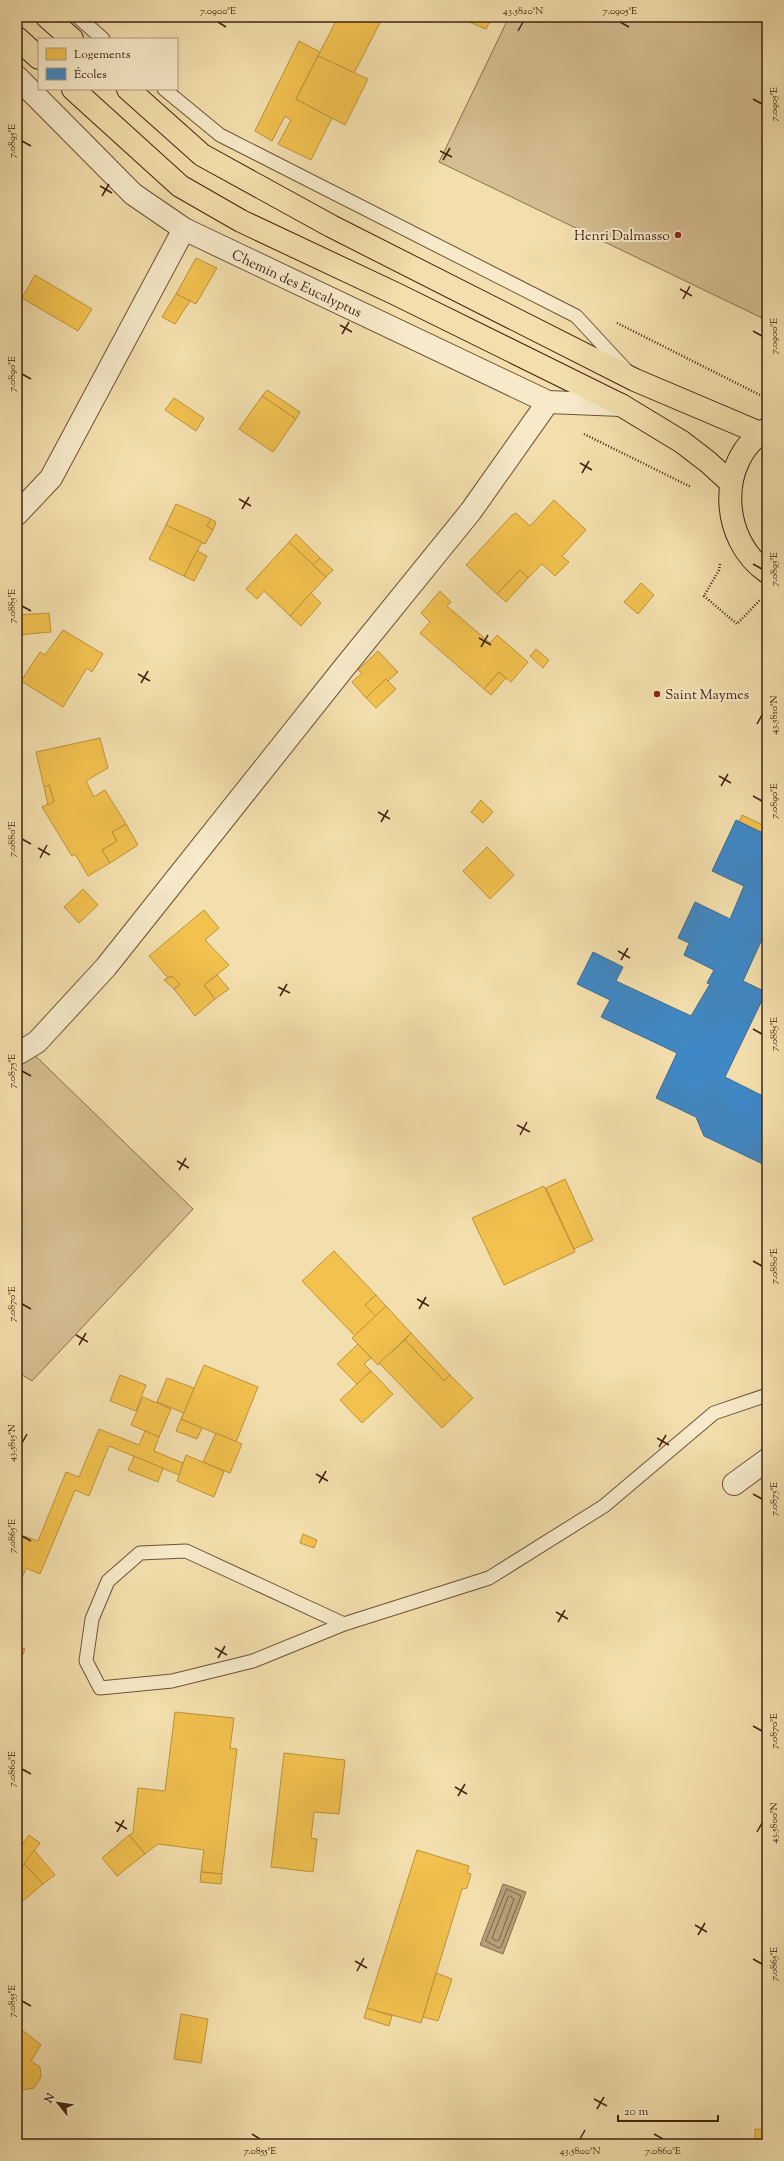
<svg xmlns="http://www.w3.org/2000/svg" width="784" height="2161" font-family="'Sorts Mill Goudy',serif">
  <rect width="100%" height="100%" fill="#f3dfad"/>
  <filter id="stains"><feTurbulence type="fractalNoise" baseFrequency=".005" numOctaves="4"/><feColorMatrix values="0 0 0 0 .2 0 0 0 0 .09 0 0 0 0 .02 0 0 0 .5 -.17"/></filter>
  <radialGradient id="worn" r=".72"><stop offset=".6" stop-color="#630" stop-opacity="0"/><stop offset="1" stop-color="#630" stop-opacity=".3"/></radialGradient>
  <g fill="#d5bf92" stroke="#8b7151">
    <path d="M 509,17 L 767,17 L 767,307 L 762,318 L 439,162 Z"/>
    <path d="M 17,1038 L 193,1209 L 32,1381 L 17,1372 Z"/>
  </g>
  <path fill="#b69f78" stroke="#876d4e" d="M 503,1884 L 526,1892 L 503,1954 L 480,1945 Z"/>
  <g fill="#f2c14e" stroke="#bd923b">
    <path d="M 338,17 L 383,17 L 354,73 L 318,56 Z"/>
    <path d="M 457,17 L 492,17 L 486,29 Z"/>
    <path d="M 299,41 L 320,52 L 296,99 L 332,118 L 311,160 L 278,144 L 291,120 L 285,116 L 272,141 L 255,131 Z"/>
    <path d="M 318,56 L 368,79 L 345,125 L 296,99 Z"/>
    <path d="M 196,258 L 217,268 L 196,304 L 176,294 Z"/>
    <path d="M 35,275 L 92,309 L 78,331 L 22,298 Z"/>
    <path d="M 176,294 L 190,301 L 175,324 L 162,317 Z"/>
    <path d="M 267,390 L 300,412 L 296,419 L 262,396 Z"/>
    <path d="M 262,396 L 296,419 L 273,452 L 239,429 Z"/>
    <path d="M 174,398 L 204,418 L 196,431 L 165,410 Z"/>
    <path d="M 554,500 L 586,530 L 562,556 L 569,562 L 555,576 L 542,564 L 528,578 L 520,570 L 497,594 L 466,565 L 512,515 L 516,513 L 530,526 Z"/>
    <path d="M 176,504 L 211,519 L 207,526 L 213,530 L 205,544 L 166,525 Z"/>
    <path d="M 211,519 L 216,522 L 213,530 L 207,526 Z"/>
    <path d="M 166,525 L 202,542 L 184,576 L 149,559 Z"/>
    <path d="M 296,534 L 320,558 L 313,565 L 289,542 Z"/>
    <path d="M 289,542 L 326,577 L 290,616 L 264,591 L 257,599 L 246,589 Z"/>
    <path d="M 197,551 L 207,556 L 194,581 L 184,576 Z"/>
    <path d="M 320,558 L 333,570 L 326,577 L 313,565 Z"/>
    <path d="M 520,570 L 528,578 L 506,602 L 497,594 Z"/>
    <path d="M 641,583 L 654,595 L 638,614 L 624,602 Z"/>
    <path d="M 440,591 L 451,602 L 447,606 L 490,643 L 497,635 L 528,662 L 511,682 L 499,672 L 484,689 L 420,633 L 430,622 L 421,613 Z"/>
    <path d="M 311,593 L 321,603 L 301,626 L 290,616 Z"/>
    <path d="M 49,613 L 51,632 L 17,635 L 17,615 Z"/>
    <path d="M 63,630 L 103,654 L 92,672 L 87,668 L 63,707 L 21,681 L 40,652 L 45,655 Z"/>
    <path d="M 536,649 L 549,660 L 543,668 L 530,656 Z"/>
    <path d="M 378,651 L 398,672 L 388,681 L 386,679 L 366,698 L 352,682 L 362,673 L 358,670 Z"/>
    <path d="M 499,672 L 506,678 L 491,695 L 484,689 Z"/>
    <path d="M 386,679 L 396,689 L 376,708 L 366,698 Z"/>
    <path d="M 100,738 L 108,768 L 86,781 L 94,797 L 105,790 L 126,824 L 112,832 L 117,841 L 102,850 L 110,863 L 88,876 L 75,854 L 72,856 L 42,807 L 54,801 L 49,785 L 44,787 L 36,752 Z"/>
    <path d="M 49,785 L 54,801 L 48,805 L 44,787 Z"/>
    <path d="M 481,800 L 493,812 L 483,823 L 471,812 Z"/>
    <path d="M 742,815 L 767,827 L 765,834 L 739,822 Z"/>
    <path d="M 126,824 L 138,845 L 110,863 L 102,850 L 117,841 L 112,832 Z"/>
    <path d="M 487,847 L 514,875 L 490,899 L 463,871 Z"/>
    <path d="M 83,889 L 98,905 L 79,923 L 64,907 Z"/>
    <path d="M 204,910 L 219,928 L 205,940 L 229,965 L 204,985 L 215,999 L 195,1016 L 174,989 L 180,984 L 172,976 L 168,978 L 149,956 Z"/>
    <path d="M 217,975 L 229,989 L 215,999 L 204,985 Z"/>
    <path d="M 172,976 L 180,984 L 174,989 L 164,980 Z"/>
    <path d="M 565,1179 L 593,1240 L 574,1249 L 546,1188 Z"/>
    <path d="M 544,1186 L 575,1252 L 504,1285 L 472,1218 Z"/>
    <path d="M 334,1251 L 376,1295 L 365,1305 L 376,1316 L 355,1336 L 302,1281 Z"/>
    <path d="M 376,1295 L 386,1306 L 376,1316 L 365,1305 Z"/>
    <path d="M 386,1306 L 411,1333 L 378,1365 L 352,1338 Z"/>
    <path d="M 411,1333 L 450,1375 L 444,1381 L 405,1340 Z"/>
    <path d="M 405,1340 L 444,1381 L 450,1375 L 473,1398 L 442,1428 L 379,1363 Z"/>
    <path d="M 358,1344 L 371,1358 L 364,1364 L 371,1371 L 357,1384 L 337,1364 Z"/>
    <path d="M 204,1365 L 258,1387 L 236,1442 L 181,1419 Z"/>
    <path d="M 371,1371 L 393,1394 L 362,1423 L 340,1400 Z"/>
    <path d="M 120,1375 L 146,1385 L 136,1411 L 110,1401 Z"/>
    <path d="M 167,1378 L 194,1388 L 184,1413 L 157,1402 Z"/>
    <path d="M 143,1397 L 171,1409 L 159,1437 L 131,1425 Z"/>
    <path d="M 181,1419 L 202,1428 L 197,1439 L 176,1431 Z"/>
    <path d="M 99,1429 L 139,1445 L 145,1431 L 159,1437 L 154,1451 L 183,1463 L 179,1475 L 109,1446 L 89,1496 L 75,1490 L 40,1574 L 26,1568 L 20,1583 L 17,1582 L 17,1551 L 24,1536 L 38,1541 L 66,1472 L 79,1477 Z"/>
    <path d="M 216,1433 L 242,1444 L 230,1473 L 203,1462 Z"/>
    <path d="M 186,1455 L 224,1471 L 214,1497 L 177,1481 Z"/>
    <path d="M 134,1456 L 163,1468 L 158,1482 L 128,1470 Z"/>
    <path d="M 303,1534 L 317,1540 L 314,1548 L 300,1543 Z"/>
    <path d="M 17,1614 L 23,1616 L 17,1630 Z"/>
    <path d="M 17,1646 L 25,1649 L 17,1668 Z"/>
    <path d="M 175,1712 L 234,1718 L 230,1748 L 237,1749 L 222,1874 L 201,1872 L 204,1850 L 158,1844 L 145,1854 L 129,1835 L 133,1833 L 138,1788 L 165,1791 Z"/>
    <path d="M 284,1753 L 345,1760 L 339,1814 L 314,1812 L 311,1838 L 317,1839 L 313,1872 L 271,1867 Z"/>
    <path d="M 29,1835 L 40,1843 L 17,1874 L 17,1851 Z"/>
    <path d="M 129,1835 L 145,1854 L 117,1876 L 102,1858 Z"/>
    <path d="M 34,1850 L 55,1875 L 43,1884 L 24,1864 Z"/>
    <path d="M 417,1850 L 469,1866 L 467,1873 L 471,1874 L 467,1888 L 462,1889 L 421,2023 L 367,2008 Z"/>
    <path d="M 24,1864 L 43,1884 L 17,1906 L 17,1874 Z"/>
    <path d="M 201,1872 L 222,1874 L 221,1884 L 200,1882 Z"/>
    <path d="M 436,1973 L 452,1979 L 438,2021 L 423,2017 Z"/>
    <path d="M 367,2008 L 392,2016 L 389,2026 L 364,2018 Z"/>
    <path d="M 181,2014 L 208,2019 L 201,2063 L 174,2059 Z"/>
    <path d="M 21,2029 L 41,2045 L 31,2061 L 40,2067 L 41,2077 L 34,2088 L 23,2090 L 17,2098 L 17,2034 Z"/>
    <path d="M 755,2129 L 767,2130 L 767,2144 L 755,2144 Z"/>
  </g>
  <path fill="#3f88c5" stroke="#406a8f" d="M 736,820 L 767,835 L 767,939 L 763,937 L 743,981 L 766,992 L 725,1077 L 767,1098 L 767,1166 L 704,1136 L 696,1117 L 656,1098 L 677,1053 L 601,1017 L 610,1000 L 577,984 L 593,952 L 623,967 L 616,981 L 691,1016 L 710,984 L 707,983 L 714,970 L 684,955 L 689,943 L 678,938 L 695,902 L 730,919 L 744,886 L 712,871 Z"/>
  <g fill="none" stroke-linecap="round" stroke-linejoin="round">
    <g stroke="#7c6144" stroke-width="1">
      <path d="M 507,1889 L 521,1896 L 501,1947 L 499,1948 L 486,1941 Z"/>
      <path d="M 510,1896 L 514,1899 L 499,1940 L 496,1941 L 492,1938 L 508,1897 Z"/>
    </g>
    <g stroke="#6e5237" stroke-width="15">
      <g id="lane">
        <path d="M 78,17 L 103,39"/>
        <path d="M 164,89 L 220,135 L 576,316 L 626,370"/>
        <path d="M 344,1624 L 186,1551 L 140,1553 L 108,1581 L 92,1619 L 86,1661 L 100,1688 L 172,1681 L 253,1661 L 344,1624 L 489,1578 L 604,1506 L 714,1413 L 767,1395"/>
      </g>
    </g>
    <g stroke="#6e5237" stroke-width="24">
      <g id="street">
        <path d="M 17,77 L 133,194 L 184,229 L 548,402 L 621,405"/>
        <path d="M 17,514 L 51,478 L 184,229"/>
        <path d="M 17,1054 L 37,1042 L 106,967 L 343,669 L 471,511 L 548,402"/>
        <path d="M 734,1484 L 767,1460"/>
      </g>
    </g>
    <g stroke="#412310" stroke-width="24">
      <g id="primary">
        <path d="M 47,17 L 72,39"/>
        <path d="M 17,38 L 39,58"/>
        <path d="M 73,89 L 180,186 L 241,221 L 396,294 L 621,405 L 682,442 L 708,462 L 731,483"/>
        <path d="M 128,89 L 202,155 L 331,226 L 635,380 L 760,433"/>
        <path d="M 767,429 C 716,460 720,540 767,572"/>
      </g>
    </g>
    <g stroke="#412310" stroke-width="2.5" stroke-dasharray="1 2" stroke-linecap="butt">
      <path d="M 617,323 L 764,397 L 767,396"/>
      <path d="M 584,434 L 691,487"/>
      <path d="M 720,564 L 719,570 L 704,596 L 737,624 L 760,600"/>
    </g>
    <use href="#lane" stroke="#f7eaca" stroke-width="13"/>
    <use href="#street" stroke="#f7eaca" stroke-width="22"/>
    <use href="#primary" stroke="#f3dfad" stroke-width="22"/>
  </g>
  <path fill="none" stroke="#412310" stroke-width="1.5" d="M 218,22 L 226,27M 620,22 L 629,27M 518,31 L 523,22M 753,99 L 762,104M 22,141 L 31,146M 440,151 L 452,157M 443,160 L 450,148M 100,186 L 112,193M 102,196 L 109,184M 680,289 L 692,296M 683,299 L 690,286M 340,325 L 352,332M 753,331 L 762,336M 342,334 L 349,322M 22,374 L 31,379M 580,463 L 592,470M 582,473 L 589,461M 239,499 L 251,506M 242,509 L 249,497M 753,564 L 762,569M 22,606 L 31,611M 479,638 L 491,645M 481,647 L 488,635M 138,674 L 150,681M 141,683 L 148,671M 757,724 L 762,715M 719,776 L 731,783M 721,786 L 728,774M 753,796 L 762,801M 378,812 L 390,819M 381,822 L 388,810M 22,839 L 31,844M 38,848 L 50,855M 40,858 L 47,845M 618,951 L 630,958M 621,960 L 628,948M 278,987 L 290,993M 280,996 L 287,984M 753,1029 L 762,1034M 22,1071 L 31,1076M 517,1125 L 530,1132M 520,1135 L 527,1122M 177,1161 L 189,1168M 179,1170 L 186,1158M 753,1261 L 762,1266M 417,1299 L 429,1306M 22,1304 L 31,1309M 419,1309 L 426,1297M 76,1335 L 88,1342M 79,1345 L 86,1333M 657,1438 L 669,1445M 22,1443 L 27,1434M 659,1447 L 666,1435M 316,1474 L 328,1481M 319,1483 L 326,1471M 753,1494 L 762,1499M 22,1536 L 31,1541M 556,1612 L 568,1619M 558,1622 L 565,1610M 215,1648 L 227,1655M 218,1658 L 225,1646M 753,1726 L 762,1731M 22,1769 L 31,1774M 455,1787 L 467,1794M 458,1796 L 465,1784M 115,1822 L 127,1829M 117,1832 L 124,1820M 757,1832 L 762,1823M 695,1925 L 707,1932M 698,1935 L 705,1923M 753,1959 L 762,1964M 355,1961 L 367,1968M 357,1971 L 364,1958M 22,2001 L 31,2006M 594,2099 L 607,2106M 597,2109 L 604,2097M 252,2134 L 260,2139M 654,2134 L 663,2139M 580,2139 L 585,2130"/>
  <g fill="#8f2418" stroke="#f7eaca" stroke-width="1.5">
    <circle cx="678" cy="235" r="4"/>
    <circle cx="657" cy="694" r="4"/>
  </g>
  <g text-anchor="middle" stroke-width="4" stroke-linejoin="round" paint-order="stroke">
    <g font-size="14" fill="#412310" stroke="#f7eaca" text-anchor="end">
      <text x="670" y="240">Henri Dalmasso</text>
      <text x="665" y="699" text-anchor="start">Saint Maymes</text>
    </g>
    <g font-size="14" fill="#412310" stroke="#f7eaca">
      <text transform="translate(297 283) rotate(25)" y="5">Chemin des Eucalyptus</text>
    </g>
  </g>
  <rect width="784" height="2161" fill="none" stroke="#f3dfad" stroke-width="44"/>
  <rect x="38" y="38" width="140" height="52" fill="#f7eaca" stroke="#ae9a80"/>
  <rect x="46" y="48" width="20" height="12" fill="#f2c14e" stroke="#ae9a80"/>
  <text x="74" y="58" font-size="12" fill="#412310">Logements</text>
  <rect x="46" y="68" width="20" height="12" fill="#3f88c5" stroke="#ae9a80"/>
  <text x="74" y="78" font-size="12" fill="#412310">Écoles</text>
  <g transform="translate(58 2103) rotate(300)" stroke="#f7eaca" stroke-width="3" paint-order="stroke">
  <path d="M0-3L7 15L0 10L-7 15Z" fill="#412310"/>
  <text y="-6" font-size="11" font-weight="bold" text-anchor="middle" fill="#412310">N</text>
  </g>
  <path d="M618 2115v6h100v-6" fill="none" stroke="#412310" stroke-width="2"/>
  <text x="624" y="2115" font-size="12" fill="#412310" stroke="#f7eaca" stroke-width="3" paint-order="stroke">20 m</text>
  <rect x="22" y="22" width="740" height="2117" fill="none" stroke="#412310" stroke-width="1.5"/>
  <g font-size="10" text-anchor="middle" fill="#412310">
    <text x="218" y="14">7.0900°E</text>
    <text x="523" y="14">43.5820°N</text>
    <text x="620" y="14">7.0905°E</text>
    <text transform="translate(773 104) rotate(-90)" y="4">7.0905°E</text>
    <text transform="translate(11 141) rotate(-90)" y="4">7.0895°E</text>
    <text transform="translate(773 336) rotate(-90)" y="4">7.0900°E</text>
    <text transform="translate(11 374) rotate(-90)" y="4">7.0890°E</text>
    <text transform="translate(773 569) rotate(-90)" y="4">7.0895°E</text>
    <text transform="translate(11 606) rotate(-90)" y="4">7.0885°E</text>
    <text transform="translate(773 715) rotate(-90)" y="4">43.5810°N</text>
    <text transform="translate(773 801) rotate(-90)" y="4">7.0890°E</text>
    <text transform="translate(11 839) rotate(-90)" y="4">7.0880°E</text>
    <text transform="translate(773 1034) rotate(-90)" y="4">7.0885°E</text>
    <text transform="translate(11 1071) rotate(-90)" y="4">7.0875°E</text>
    <text transform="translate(773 1266) rotate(-90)" y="4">7.0880°E</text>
    <text transform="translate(11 1304) rotate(-90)" y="4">7.0870°E</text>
    <text transform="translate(11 1443) rotate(-90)" y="4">43.5815°N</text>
    <text transform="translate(773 1499) rotate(-90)" y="4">7.0875°E</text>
    <text transform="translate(11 1536) rotate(-90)" y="4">7.0865°E</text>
    <text transform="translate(773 1731) rotate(-90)" y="4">7.0870°E</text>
    <text transform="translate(11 1769) rotate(-90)" y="4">7.0860°E</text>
    <text transform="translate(773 1823) rotate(-90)" y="4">43.5800°N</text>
    <text transform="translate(773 1964) rotate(-90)" y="4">7.0865°E</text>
    <text transform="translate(11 2001) rotate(-90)" y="4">7.0855°E</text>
    <text x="260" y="2154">7.0855°E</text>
    <text x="580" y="2154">43.5800°N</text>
    <text x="663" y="2154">7.0860°E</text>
  </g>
  <rect width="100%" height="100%" filter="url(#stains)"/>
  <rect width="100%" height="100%" fill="url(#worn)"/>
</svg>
